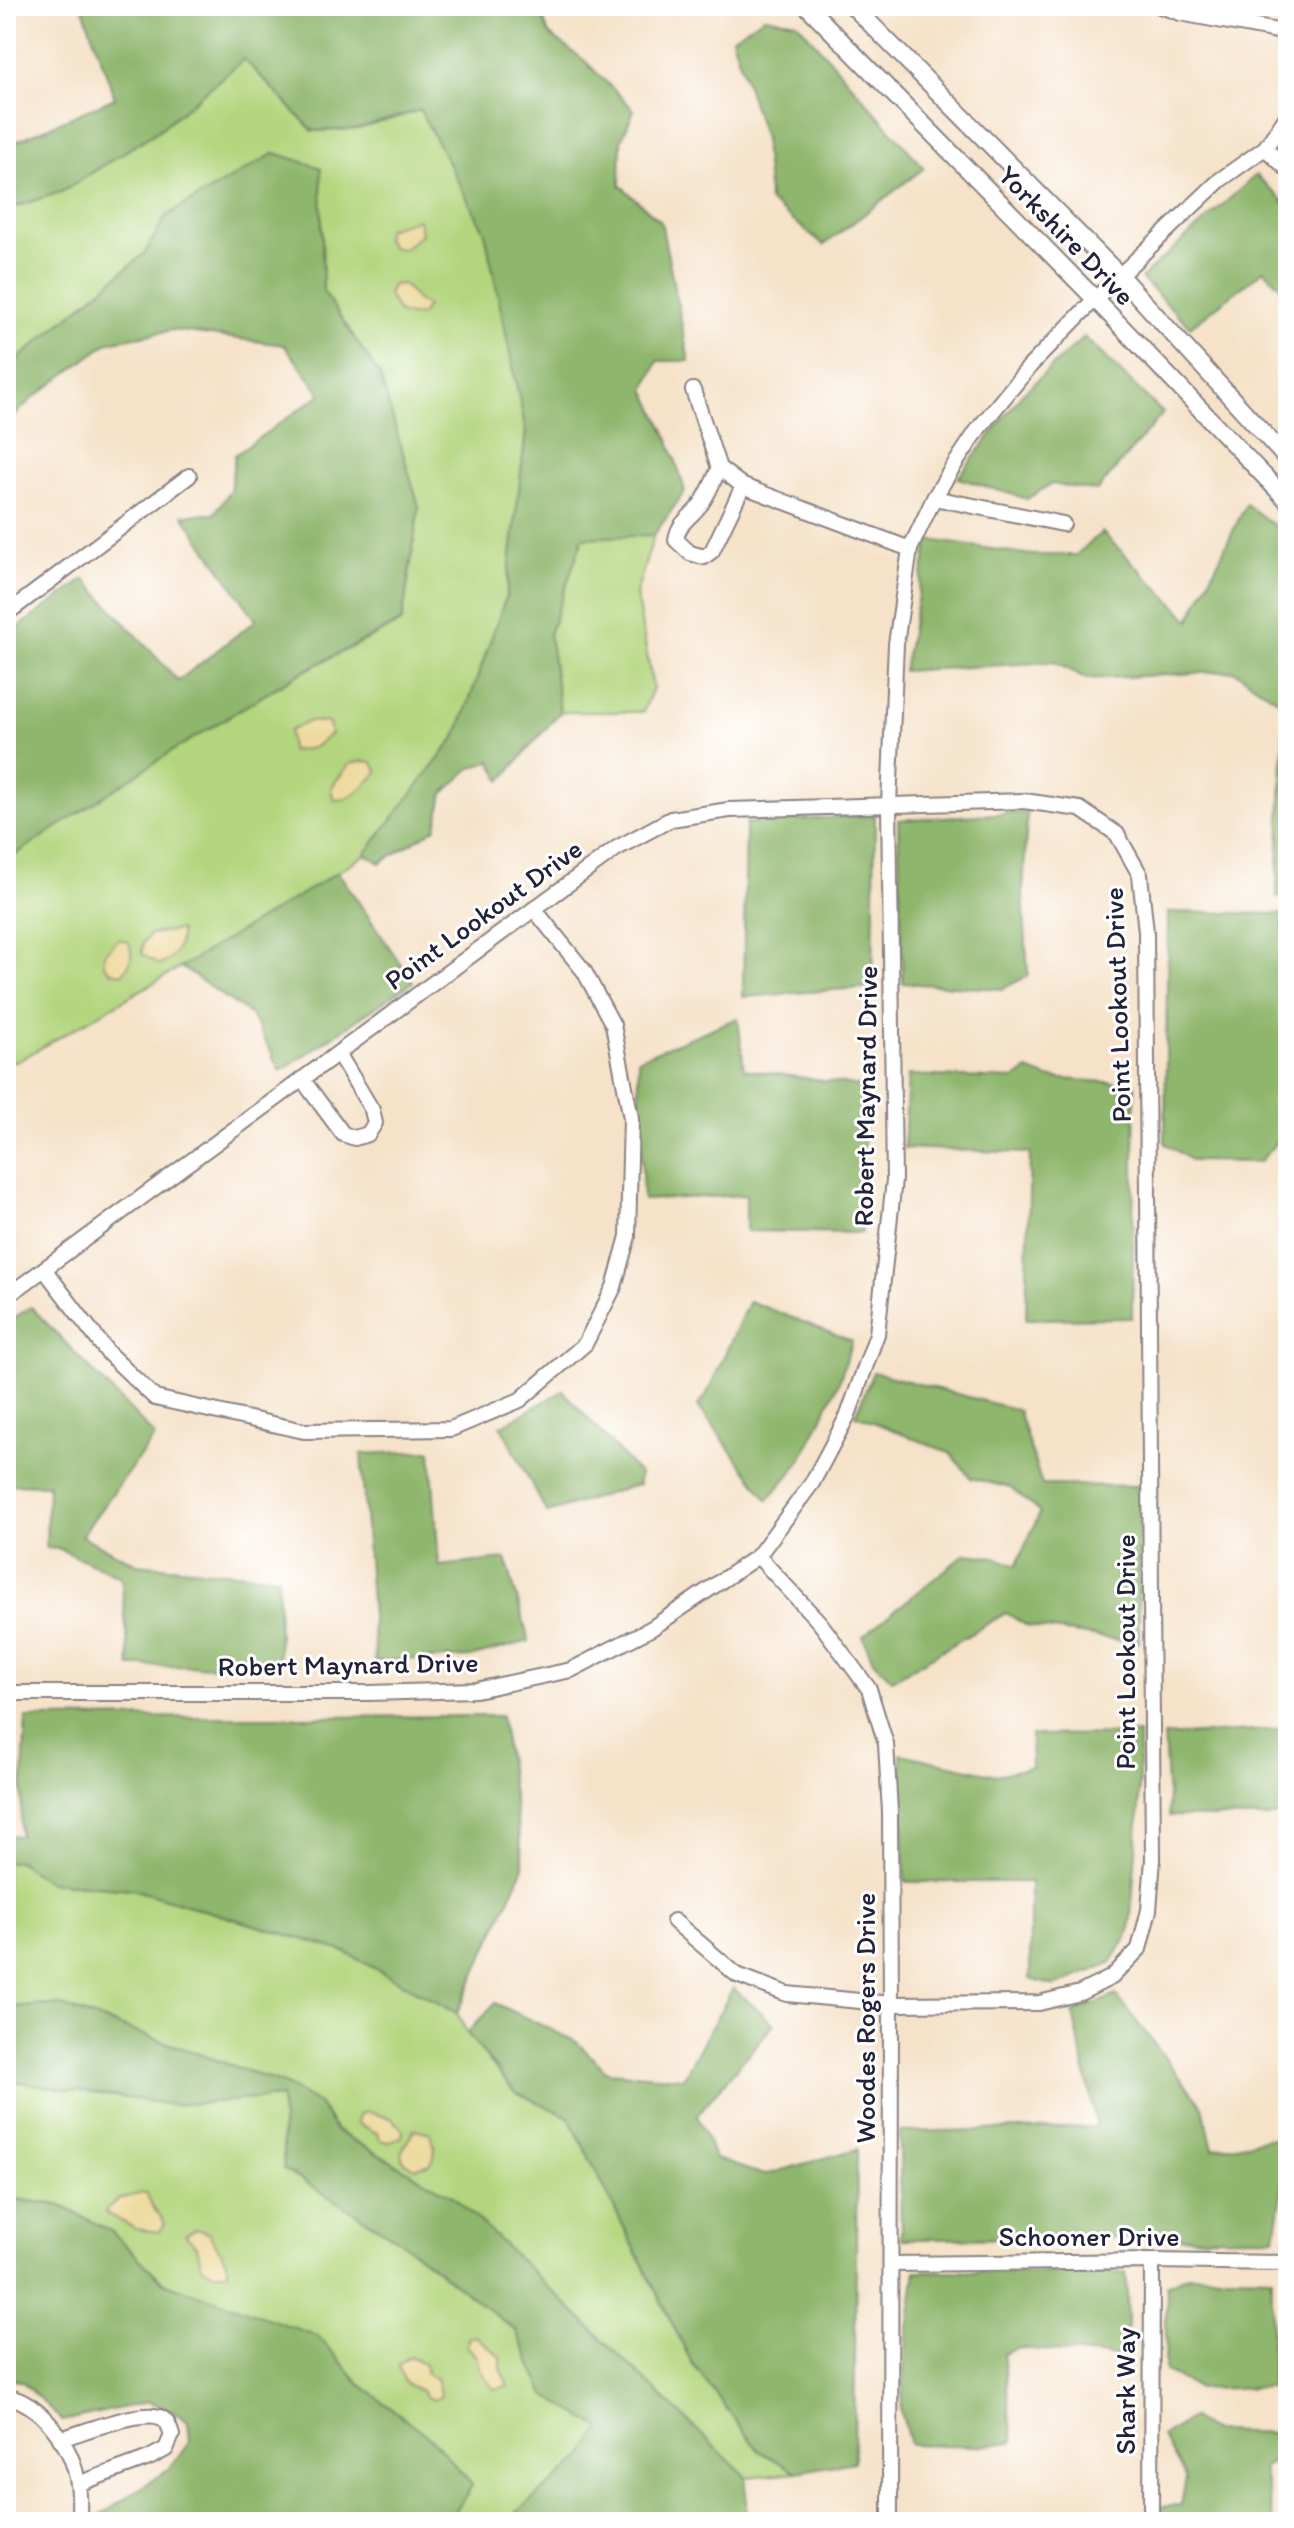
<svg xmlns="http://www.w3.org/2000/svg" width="1294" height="2528" font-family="Itim,sans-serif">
  <rect width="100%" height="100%" fill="#fff"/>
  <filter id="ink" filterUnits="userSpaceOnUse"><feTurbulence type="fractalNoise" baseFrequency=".0125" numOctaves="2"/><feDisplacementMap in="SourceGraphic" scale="16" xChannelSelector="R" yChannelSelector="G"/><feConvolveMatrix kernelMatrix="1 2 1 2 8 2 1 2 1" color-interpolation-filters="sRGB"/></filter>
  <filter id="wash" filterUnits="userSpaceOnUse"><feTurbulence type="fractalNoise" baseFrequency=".006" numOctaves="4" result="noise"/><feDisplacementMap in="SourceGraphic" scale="32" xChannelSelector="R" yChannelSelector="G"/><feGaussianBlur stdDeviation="1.8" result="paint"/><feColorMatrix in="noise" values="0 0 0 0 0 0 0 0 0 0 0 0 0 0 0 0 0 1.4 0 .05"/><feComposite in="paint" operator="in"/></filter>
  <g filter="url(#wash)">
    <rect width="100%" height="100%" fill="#f5e2c8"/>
    <g fill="#b3d57d" stroke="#6a7c5c" stroke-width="2">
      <path d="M 244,59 L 313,131 L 358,129 L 420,110 L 485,232 L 526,431 L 506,597 L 457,735 L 366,854 L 240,933 L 18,1061 L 6,1061 L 6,861 L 169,753 L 300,673 L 402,622 L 419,507 L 380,376 L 323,291 L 320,168 L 275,153 L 166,216 L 145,253 L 6,369 L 6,210 L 63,191 L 159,130 Z"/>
      <path d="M 654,535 L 636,594 L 653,688 L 643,712 L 560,712 L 549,634 L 583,537 Z"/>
      <path d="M 18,1861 L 49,1882 L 132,1889 L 343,1951 L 457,2013 L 467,2033 L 514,2091 L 569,2117 L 692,2363 L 759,2451 L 797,2472 L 746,2477 L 454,2197 L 336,2130 L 320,2105 L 284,2084 L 60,2005 L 6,2007 L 6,1862 Z"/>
      <path d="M 6,2080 L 173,2105 L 281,2097 L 284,2169 L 400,2241 L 516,2331 L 545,2395 L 601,2428 L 583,2457 L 516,2513 L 515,2522 L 449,2522 L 472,2485 L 434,2441 L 361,2385 L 318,2336 L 163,2282 L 111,2231 L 60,2205 L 6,2198 Z"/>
    </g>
    <g fill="#8eb66c" stroke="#586c54" stroke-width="2">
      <path d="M 82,6 L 546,6 L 542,15 L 549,34 L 584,60 L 634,110 L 621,141 L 620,185 L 661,222 L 689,361 L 658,361 L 645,389 L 669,440 L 685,491 L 654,535 L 583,538 L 549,634 L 560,712 L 501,781 L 491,761 L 469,769 L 443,794 L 436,828 L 380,863 L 365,854 L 457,735 L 506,597 L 526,431 L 485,232 L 420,110 L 358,129 L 313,131 L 244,59 L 159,130 L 63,191 L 6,210 L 6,146 L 115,98 Z"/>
      <path d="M 764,17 L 797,22 L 924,168 L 824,245 L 769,201 L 764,139 L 732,38 Z"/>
      <path d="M 275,153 L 321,168 L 323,291 L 380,376 L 419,507 L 402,621 L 300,673 L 169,753 L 6,861 L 6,636 L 85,579 L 178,681 L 256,620 L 183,515 L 214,514 L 230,491 L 235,455 L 321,394 L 284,345 L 173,330 L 109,342 L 32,399 L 6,423 L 6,369 L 145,253 L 166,216 Z"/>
      <path d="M 1256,175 L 1288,206 L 1288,294 L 1264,270 L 1190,327 L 1141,278 Z"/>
      <path d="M 1084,337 L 1163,413 L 1097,491 L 1051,484 L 1027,499 L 958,478 L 1022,394 Z"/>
      <path d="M 1246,504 L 1288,536 L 1288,896 L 1277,897 L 1285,705 L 1234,671 L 1087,679 L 1054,662 L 903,671 L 929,540 L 1032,555 L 1076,555 L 1102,532 L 1190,620 Z"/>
      <path d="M 1027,812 L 1023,893 L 1028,976 L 1002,989 L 903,983 L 898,820 Z"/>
      <path d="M 875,815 L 873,987 L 743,997 L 746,823 Z"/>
      <path d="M 338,872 L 413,982 L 281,1071 L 251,1015 L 181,967 Z"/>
      <path d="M 1168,912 L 1283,914 L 1287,1129 L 1260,1162 L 1192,1161 L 1165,1143 Z"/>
      <path d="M 738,1018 L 744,1069 L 865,1087 L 862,1233 L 746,1231 L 746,1195 L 643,1200 L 638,1059 Z"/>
      <path d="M 1028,1070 L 1048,1078 L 1135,1084 L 1132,1318 L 1026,1319 L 1030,1153 L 904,1148 L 908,1075 L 1014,1079 Z"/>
      <path d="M 749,1301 L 852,1341 L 839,1382 L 800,1462 L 768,1500 L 698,1406 L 706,1396 Z"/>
      <path d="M 31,1307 L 155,1436 L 81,1536 L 137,1564 L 278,1577 L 279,1667 L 130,1666 L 121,1577 L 60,1549 L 46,1548 L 48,1485 L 6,1484 L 6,1323 Z"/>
      <path d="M 873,1372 L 1018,1410 L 1042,1485 L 1139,1486 L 1139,1643 L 1027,1626 L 1006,1613 L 892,1680 L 872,1659 L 863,1636 L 965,1554 L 995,1557 L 1016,1566 L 1040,1513 L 1011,1488 L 971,1478 L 950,1453 L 856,1415 Z"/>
      <path d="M 563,1391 L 639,1474 L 639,1484 L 547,1513 L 501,1426 Z"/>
      <path d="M 431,1451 L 439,1566 L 506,1559 L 529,1641 L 470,1657 L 375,1661 L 361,1454 Z"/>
      <path d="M 501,1716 L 524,1867 L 457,2013 L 343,1951 L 132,1889 L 49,1882 L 18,1861 L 6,1862 L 6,1835 L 20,1836 L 26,1718 Z"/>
      <path d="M 1288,1729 L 1286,1815 L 1262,1818 L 1169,1816 L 1164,1736 Z"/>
      <path d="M 1139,1734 L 1139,1808 L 1130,1931 L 1111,1963 L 1055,1986 L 1030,1979 L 1030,1882 L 905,1882 L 901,1754 L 996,1775 L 1032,1767 L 1031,1735 Z"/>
      <path d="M 733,1988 L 774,2024 L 697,2115 L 715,2159 L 764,2175 L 857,2149 L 854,2462 L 797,2472 L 759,2451 L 692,2363 L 569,2117 L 514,2091 L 467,2033 L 495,2003 L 577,2042 L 607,2072 L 683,2078 Z"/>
      <path d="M 1116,1995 L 1203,2107 L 1213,2149 L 1273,2138 L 1288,2155 L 1275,2237 L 901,2239 L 900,2132 L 1097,2127 L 1073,2013 Z"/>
      <path d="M 59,2005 L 284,2084 L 320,2105 L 336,2131 L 454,2197 L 746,2477 L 746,2522 L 515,2522 L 516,2513 L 583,2457 L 601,2428 L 545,2395 L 516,2331 L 400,2241 L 284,2169 L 281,2097 L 173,2105 L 6,2080 L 6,2007 Z"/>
      <path d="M 6,2198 L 59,2205 L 111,2231 L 163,2282 L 318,2336 L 361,2385 L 434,2441 L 472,2485 L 449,2522 L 91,2522 L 170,2468 L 190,2441 L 188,2421 L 173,2410 L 148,2402 L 62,2421 L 23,2382 L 6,2377 Z"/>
      <path d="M 916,2271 L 1126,2273 L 1128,2323 L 1123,2357 L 1019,2348 L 1003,2354 L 1013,2442 L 980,2446 L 910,2444 L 901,2412 L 907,2335 Z"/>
      <path d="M 1187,2275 L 1272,2277 L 1271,2387 L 1199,2389 L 1165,2371 L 1167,2285 Z"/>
      <path d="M 1192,2418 L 1212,2431 L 1278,2433 L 1278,2458 L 1263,2468 L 1274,2522 L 1164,2522 L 1160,2507 L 1181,2505 L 1186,2478 L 1162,2436 Z"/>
    </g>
    <g fill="#eeda9e" stroke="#887e6c" stroke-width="2">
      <path d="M 419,219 L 421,234 L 404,249 L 393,248 L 385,239 L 387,229 Z"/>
      <path d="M 403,284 L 418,301 L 427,306 L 421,315 L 410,316 L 399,313 L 388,295 L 392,285 Z"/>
      <path d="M 309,721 L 329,723 L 331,734 L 313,748 L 291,751 L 289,731 Z"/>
      <path d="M 361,761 L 372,762 L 378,772 C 364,785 354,800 334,800 L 331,790 C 335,779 343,774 349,764 Z"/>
      <path d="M 180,930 C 181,946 175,958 160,965 L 142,954 L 143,943 L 150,934 Z"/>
      <path d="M 119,939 L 129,942 C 133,956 132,963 122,974 L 111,972 L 104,965 L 104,954 Z"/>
      <path d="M 366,2112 L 390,2118 L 403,2129 L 402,2137 L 387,2142 L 380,2140 L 377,2133 L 357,2123 L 359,2115 Z"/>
      <path d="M 414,2129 L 431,2133 C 434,2145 438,2154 430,2164 L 415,2168 L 403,2160 L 401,2153 Z"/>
      <path d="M 142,2193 L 146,2193 C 149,2198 151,2204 153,2208 C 158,2215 163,2216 165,2225 L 159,2232 L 136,2229 L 106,2213 L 106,2209 L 120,2199 Z"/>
      <path d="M 196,2229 L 208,2233 L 227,2261 L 227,2273 L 213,2273 L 201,2265 L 197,2246 L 185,2235 Z"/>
      <path d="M 476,2336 L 501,2357 L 501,2371 L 509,2386 L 494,2389 C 487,2380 477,2368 477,2357 L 467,2346 L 468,2338 Z"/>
      <path d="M 410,2356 L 425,2364 L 427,2375 L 436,2378 L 441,2396 L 434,2400 L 426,2397 L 422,2391 L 405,2383 L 398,2365 Z"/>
    </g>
  </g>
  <g filter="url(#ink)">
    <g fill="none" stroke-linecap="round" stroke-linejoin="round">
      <g stroke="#8c8282" stroke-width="18">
        <g id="minor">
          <path d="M 1160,6 L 1180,13 L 1288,33"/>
          <path d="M 1265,148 L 1288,170"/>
          <path d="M 693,390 L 719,468 L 743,486 L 910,549"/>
          <path d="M 719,468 C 714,480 709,493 701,504 C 692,517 678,522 676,540 L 690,553 L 704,557 L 712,551 L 743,486"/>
          <path d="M 934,498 L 1063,524"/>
          <path d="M 6,614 L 189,476"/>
          <path d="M 302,1079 L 343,1134 L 355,1138 L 368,1134 L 375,1123 L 372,1110 L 338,1053"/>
          <path d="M 44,1269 L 108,1353 L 155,1398 L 304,1431 L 451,1429 L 520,1400 L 585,1344 L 614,1287 L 628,1236 L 631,1118 L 613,1025 L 584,971 L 534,909"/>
          <path d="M 6,1297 L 617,848 L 671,819 L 729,810 L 1024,801 L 1080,809 L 1117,834 L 1140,875 L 1146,932 L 1153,1859 L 1149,1910 L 1139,1949 L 1112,1977 L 1080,1993 L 1039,2003 L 891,2004 L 787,1994 L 737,1975 L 674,1921"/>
          <path d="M 758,1556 L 820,1623 L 869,1689 L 886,1744 L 890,1812 L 891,2004 L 890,2522"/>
          <path d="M 6,1693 L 369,1693 L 476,1690 L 571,1670 L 652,1628 L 758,1556 L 812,1483 L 848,1415 L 877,1334 L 894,1180 L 889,804 L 896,644 L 910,549 L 934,498 L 951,470 L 979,428 L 1030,366 L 1095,299 L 1220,180 L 1265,148 L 1288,115"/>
          <path d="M 891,2264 L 1152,2261 L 1288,2263"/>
          <path d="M 6,2396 C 43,2404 73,2447 78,2484 C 80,2496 79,2510 79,2522"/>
          <path d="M 60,2439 C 82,2433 143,2408 162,2418 C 169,2422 169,2428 172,2435 L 166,2449 L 149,2458 L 78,2484"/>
          <path d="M 1151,2522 L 1152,2261"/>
        </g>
      </g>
      <g stroke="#8c8282" stroke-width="20">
        <g id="tertiary">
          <path d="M 807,6 L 1095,299 L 1288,501"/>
          <path d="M 853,6 L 1119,275 L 1288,460"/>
        </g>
      </g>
      <use href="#minor" stroke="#fff" stroke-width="14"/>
      <use href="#tertiary" stroke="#fff" stroke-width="16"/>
    </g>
  </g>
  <g text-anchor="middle" stroke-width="6" stroke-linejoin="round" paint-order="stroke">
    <g font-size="28" fill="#22223b" stroke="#fff">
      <text transform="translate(1067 235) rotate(46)" y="10">Yorkshire Drive</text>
      <text transform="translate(483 914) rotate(-36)" y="10">Point Lookout Drive</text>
      <text transform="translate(1117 1005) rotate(-92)" y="10">Point Lookout Drive</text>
      <text transform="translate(865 1096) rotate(-89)" y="10">Robert Maynard Drive</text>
      <text transform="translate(1125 1652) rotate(-90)" y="10">Point Lookout Drive</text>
      <text transform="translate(348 1664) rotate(-1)" y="10">Robert Maynard Drive</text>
      <text transform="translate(865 2018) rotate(-90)" y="10">Woodes Rogers Drive</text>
      <text x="1089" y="2246">Schooner Drive</text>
      <text transform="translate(1125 2391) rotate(-90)" y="10">Shark Way</text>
    </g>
  </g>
  <rect width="1294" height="2528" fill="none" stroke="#fff" stroke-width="32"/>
</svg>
